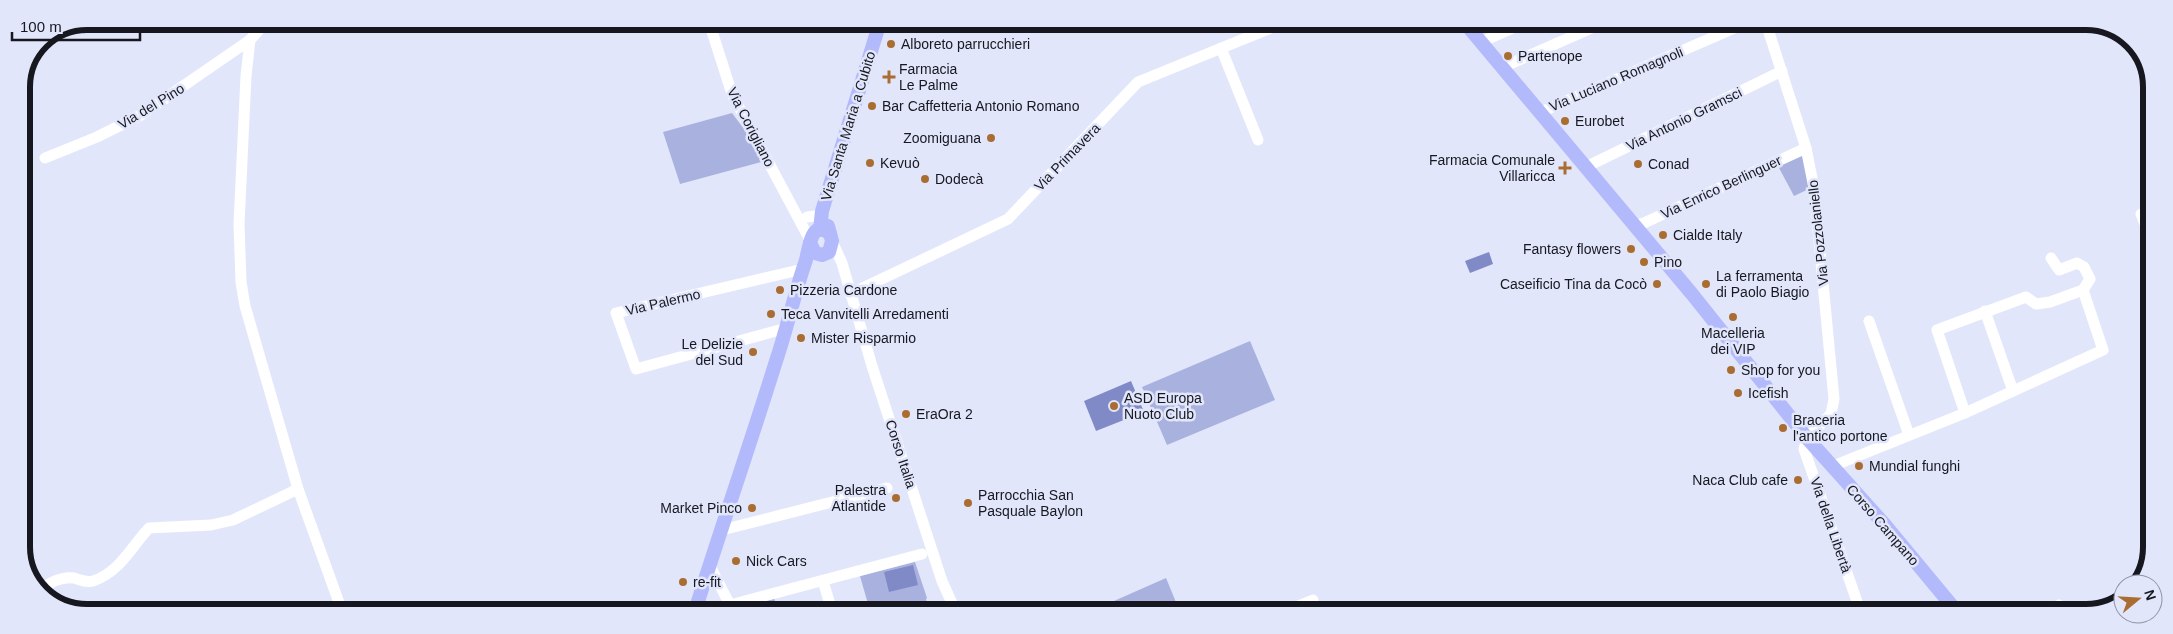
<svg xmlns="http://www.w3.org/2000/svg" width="2173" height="634" font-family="Helvetica,sans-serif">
  <rect width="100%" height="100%" fill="#e2e6fb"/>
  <g fill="#a9b2df">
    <path d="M 732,113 L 753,141 L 765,161 L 680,184 L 663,132 Z"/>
    <path d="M 1804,155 L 1811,188 L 1794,196 L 1778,166 Z"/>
    <path d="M 1250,341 L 1275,400 L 1167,445 L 1142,387 Z"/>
    <path d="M 915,562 L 927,598 L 926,599 L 928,606 L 925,611 L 870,611 L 860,576 Z"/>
    <path d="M 1166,578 L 1180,612 L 1089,612 Z"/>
    <path d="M 774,598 L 779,611 L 741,611 L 739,607 Z"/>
  </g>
  <g fill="#808ac6">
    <path d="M 1489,252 L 1493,264 L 1470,273 L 1465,261 Z"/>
    <path d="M 1131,381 L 1144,412 L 1096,431 L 1084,401 Z"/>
    <path d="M 913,565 L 918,585 L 889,592 L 884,572 Z"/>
  </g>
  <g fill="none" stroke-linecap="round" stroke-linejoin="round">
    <g stroke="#fff" stroke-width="11">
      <path d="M 267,21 L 250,40 L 246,76 L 239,224 L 241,282 L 245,306 L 298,489 L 342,611"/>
      <path d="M 709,22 L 732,94 L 810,240"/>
      <path d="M 1766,23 L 1806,148 L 1814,188 L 1834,399 L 1831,414 L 1807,438 L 1804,449 L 1861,613"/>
      <path d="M 1481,42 L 1524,23"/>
      <path d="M 1221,48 L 1258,140"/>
      <path d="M 1503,67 L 1603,23"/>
      <path d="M 1541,112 L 1746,23"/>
      <path d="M 45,158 L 97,137 L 141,115 L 250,40"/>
      <path d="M 1586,167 L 1782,71"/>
      <path d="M 2141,214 L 2151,239"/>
      <path d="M 807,217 L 816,216 L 822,211"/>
      <path d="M 1635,225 L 1644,223 L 1806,148"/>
      <path d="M 832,241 L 842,263 L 872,366 L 942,581 L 956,612"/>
      <path d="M 850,294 L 1008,219 L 1138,82 L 1283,23"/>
      <path d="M 1985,311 L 2013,391"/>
      <path d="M 1869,321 L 1909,435"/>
      <path d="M 787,328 L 636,369 L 616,313 L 803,269"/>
      <path d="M 1965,413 L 1937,330 L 2026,297 L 2036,304 L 2050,302 L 2083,290 L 2090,279 L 2084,267 L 2077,263 L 2059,270 L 2051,258"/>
      <path d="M 1833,466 L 1965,413 L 2103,350 L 2083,290"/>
      <path d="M 722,530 L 887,488"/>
      <path d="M 710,566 L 733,611"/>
      <path d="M 823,581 L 832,611"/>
      <path d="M 39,591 C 48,583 62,576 74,578 C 81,580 86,583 93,581 C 120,572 131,547 149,528 L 211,525 L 233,520 L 298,489"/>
      <path d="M 730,605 L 922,554"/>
      <path d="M 2059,605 L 2068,613"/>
      <path d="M 1283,612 L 1313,600"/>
    </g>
    <g stroke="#b3bafb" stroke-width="14">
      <path d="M 1465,23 L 1692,294 L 1807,438 L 1885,525 L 1958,613"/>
      <path d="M 820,230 L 822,211 L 880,22"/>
      <path d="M 810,243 L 815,253 L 822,255 L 829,252 L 832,241 L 828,226"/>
      <path d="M 695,611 C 721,528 750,445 776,361 C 787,329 794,295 805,263 C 809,253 810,216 830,234"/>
    </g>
  </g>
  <g fill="#aa6d31" stroke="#e2e6fb" stroke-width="2">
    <circle cx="891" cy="44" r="5"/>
    <circle cx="1508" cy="56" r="5"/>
    <path d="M886.5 69.5h5v5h5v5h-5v5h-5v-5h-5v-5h5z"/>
    <circle cx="872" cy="106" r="5"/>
    <circle cx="1565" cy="121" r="5"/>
    <circle cx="991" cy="138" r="5"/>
    <circle cx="870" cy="163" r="5"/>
    <circle cx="1638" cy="164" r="5"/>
    <path d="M1562.5 160.5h5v5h5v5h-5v5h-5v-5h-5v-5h5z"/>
    <circle cx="925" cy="179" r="5"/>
    <circle cx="1663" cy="235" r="5"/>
    <circle cx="1631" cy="249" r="5"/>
    <circle cx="1644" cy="262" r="5"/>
    <circle cx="1657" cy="284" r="5"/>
    <circle cx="1706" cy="284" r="5"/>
    <circle cx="780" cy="290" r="5"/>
    <circle cx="771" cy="314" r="5"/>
    <circle cx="1733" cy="317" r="5"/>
    <circle cx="801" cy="338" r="5"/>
    <circle cx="753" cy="352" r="5"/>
    <circle cx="1731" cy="370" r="5"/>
    <circle cx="1738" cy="393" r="5"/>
    <circle cx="1114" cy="406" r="5"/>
    <circle cx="906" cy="414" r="5"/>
    <circle cx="1783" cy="428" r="5"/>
    <circle cx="1859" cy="466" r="5"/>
    <circle cx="1798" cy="480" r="5"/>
    <circle cx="896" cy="498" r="5"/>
    <circle cx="968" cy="503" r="5"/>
    <circle cx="752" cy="508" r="5"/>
    <circle cx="736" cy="561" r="5"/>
    <circle cx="683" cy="582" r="5"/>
  </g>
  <g text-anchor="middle" stroke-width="5" stroke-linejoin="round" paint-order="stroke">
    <g font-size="14" fill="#16171f" stroke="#e2e6fb" text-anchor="start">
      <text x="901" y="49">Alboreto parrucchieri</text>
      <text x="1518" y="61">Partenope</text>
      <text x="899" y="74">Farmacia<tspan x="899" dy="16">Le Palme</tspan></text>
      <text x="882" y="111">Bar Caffetteria Antonio Romano</text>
      <text x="1575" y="126">Eurobet</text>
      <text x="981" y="143" text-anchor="end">Zoomiguana</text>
      <text x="1555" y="165" text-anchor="end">Farmacia Comunale<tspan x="1555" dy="16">Villaricca</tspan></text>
      <text x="880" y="168">Kevuò</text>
      <text x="1648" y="169">Conad</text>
      <text x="935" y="184">Dodecà</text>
      <text x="1673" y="240">Cialde Italy</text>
      <text x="1621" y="254" text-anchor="end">Fantasy flowers</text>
      <text x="1654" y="267">Pino</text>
      <text x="1716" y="281">La ferramenta<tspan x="1716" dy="16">di Paolo Biagio</tspan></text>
      <text x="1647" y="289" text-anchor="end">Caseificio Tina da Cocò</text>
      <text x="790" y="295">Pizzeria Cardone</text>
      <text x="781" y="319">Teca Vanvitelli Arredamenti</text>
      <text x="1733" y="338" text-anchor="middle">Macelleria<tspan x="1733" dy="16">dei VIP</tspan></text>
      <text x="811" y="343">Mister Risparmio</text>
      <text x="743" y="349" text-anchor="end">Le Delizie<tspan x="743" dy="16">del Sud</tspan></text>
      <text x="1741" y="375">Shop for you</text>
      <text x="1748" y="398">Icefish</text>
      <text x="1124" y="403">ASD Europa<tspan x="1124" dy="16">Nuoto Club</tspan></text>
      <text x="916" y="419">EraOra 2</text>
      <text x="1793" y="425">Braceria<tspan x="1793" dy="16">l'antico portone</tspan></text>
      <text x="1869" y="471">Mundial funghi</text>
      <text x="1788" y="485" text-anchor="end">Naca Club cafe</text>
      <text x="886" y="495" text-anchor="end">Palestra<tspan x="886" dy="16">Atlantide</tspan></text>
      <text x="978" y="500">Parrocchia San<tspan x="978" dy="16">Pasquale Baylon</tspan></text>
      <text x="742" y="513" text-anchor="end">Market Pinco</text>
      <text x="746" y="566">Nick Cars</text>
      <text x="693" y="587">re-fit</text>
    </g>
    <g font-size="14" fill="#16171f" stroke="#e2e6fb">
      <text transform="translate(1616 79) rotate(-23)" y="5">Via Luciano Romagnoli</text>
      <text transform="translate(151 106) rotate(-31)" y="5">Via del Pino</text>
      <text transform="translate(1684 119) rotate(-26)" y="5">Via Antonio Gramsci</text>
      <text transform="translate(848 126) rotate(-73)" y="5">Via Santa Maria a Cubito</text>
      <text transform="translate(751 127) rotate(63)" y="5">Via Corigliano</text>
      <text transform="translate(1067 157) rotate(-46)" y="5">Via Primavera</text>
      <text transform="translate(1721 187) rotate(-25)" y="5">Via Enrico Berlinguer</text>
      <text transform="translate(1818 233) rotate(-96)" y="5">Via Pozzolaniello</text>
      <text transform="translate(663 302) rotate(-13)" y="5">Via Palermo</text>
      <text transform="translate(901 454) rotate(72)" y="5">Corso Italia</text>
      <text transform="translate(1831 525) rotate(71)" y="5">Via della Libertà</text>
      <text transform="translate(1883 525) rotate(49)" y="5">Corso Campano</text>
    </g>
  </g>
  <path d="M0 0H2173V634H0ZM87 30H2086A57 57 0 0 1 2143 87V547A57 57 0 0 1 2086 604H87A57 57 0 0 1 30 547V87A57 57 0 0 1 87 30Z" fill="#e2e6fb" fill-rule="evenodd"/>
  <path fill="none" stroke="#16171f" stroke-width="6" d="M87 30H2086A57 57 0 0 1 2143 87V547A57 57 0 0 1 2086 604H87A57 57 0 0 1 30 547V87A57 57 0 0 1 87 30Z"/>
  <g transform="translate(2138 599) rotate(72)"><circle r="24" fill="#e2e6fb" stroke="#9093a3"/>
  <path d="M0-4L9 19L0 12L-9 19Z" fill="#aa6d31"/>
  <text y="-8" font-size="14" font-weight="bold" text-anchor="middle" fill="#16171f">N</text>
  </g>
  <path d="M12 32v8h128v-8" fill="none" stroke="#16171f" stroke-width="2.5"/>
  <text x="20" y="32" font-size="15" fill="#16171f" stroke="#e2e6fb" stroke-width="4" paint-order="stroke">100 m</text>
</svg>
